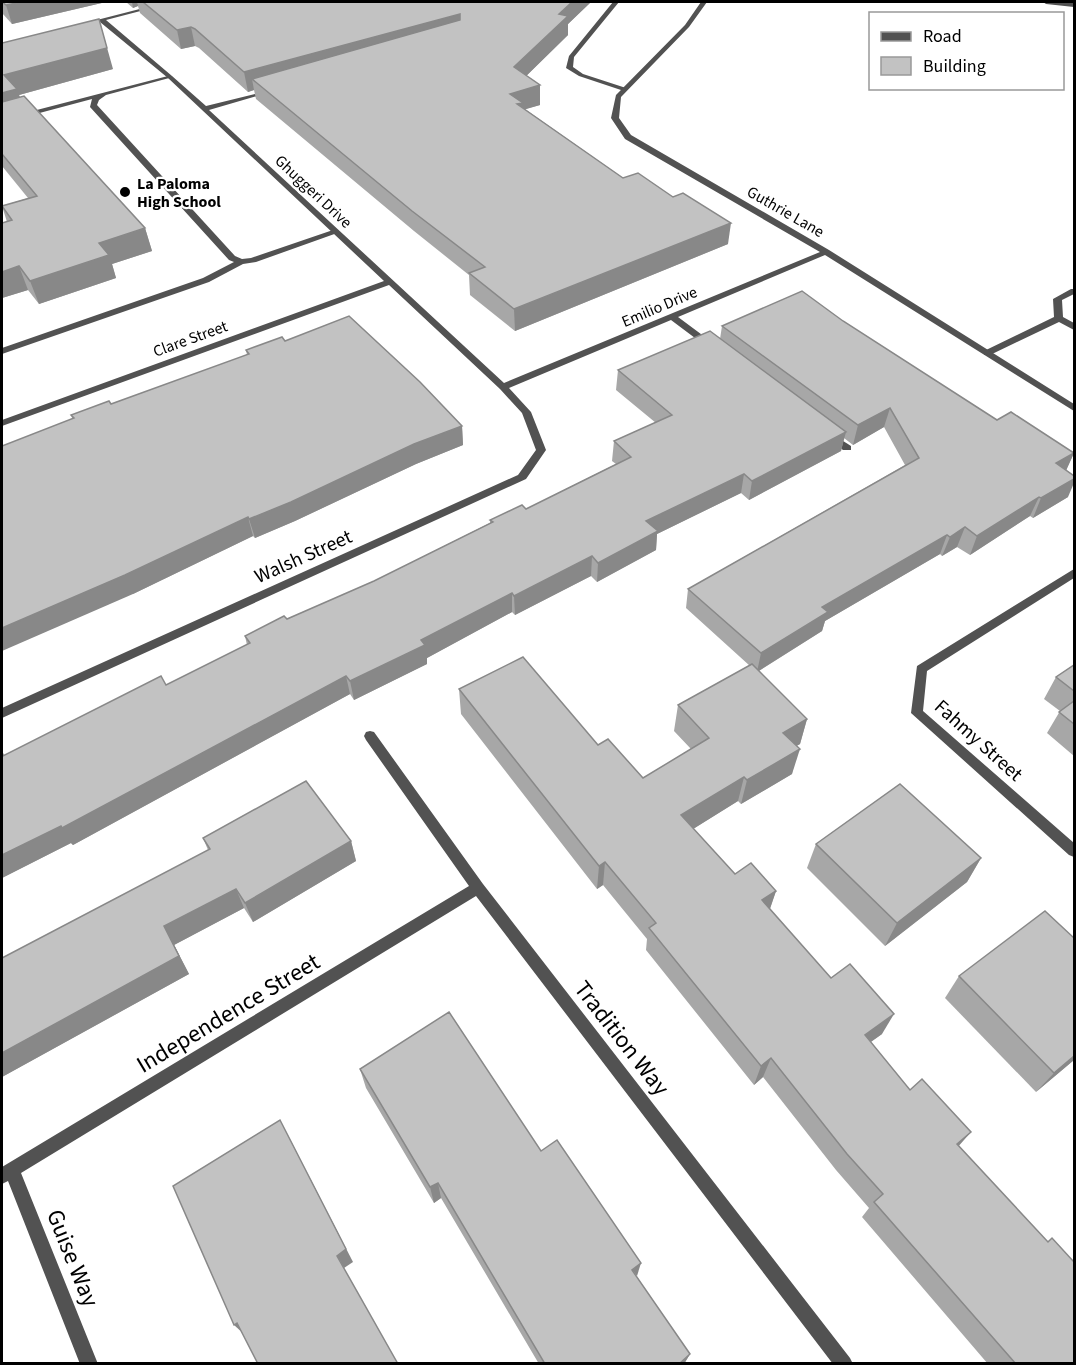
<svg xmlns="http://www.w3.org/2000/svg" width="1076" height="1365" font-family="'Source Sans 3',sans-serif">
  <rect width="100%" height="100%" fill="#fff"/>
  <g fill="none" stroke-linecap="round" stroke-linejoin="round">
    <g fill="#525252" fill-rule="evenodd">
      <path d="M 613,2 L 619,2 L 574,57 L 573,67 L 583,74 L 626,88 L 626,90 L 624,91 L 579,76 L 566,68 L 569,56 Z"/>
      <path d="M 1043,2 L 1074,3 L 1074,7 L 1046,4 Z"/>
      <path d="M 168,76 L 173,77 L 106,95 L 99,100 L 97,105 L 235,256 L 242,259 L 251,258 L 333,230 L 340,232 L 256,262 L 243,264 L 209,282 L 2,354 L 2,348 L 203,278 L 234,262 L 229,260 L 90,107 L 92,99 L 2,123 L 2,119 Z"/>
      <path d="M 1071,289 L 1074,289 L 1074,294 L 1062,300 L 1063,317 L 1074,323 L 1074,330 L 1059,322 L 990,355 L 984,355 L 984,351 L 1054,317 L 1053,299 Z"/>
    </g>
    <g fill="#525252" fill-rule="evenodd">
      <path d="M 167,2 L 175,2 L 106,20 L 172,76 L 206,106 L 271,90 L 271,92 L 209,110 L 504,383 L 820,252 L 625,139 L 611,118 L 616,95 L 685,25 L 701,2 L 707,2 L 689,27 L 621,97 L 619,118 L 631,135 L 829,250 L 1074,404 L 1074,411 L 825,255 L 678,317 L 713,343 L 713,347 L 707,347 L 671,320 L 509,388 L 531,412 L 546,450 L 526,479 L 2,718 L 2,708 L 518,475 L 536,450 L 522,413 L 500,389 L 389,285 L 2,426 L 2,420 L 384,281 L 168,78 L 100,22 L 96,23 L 93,21 Z"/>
      <path d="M 829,432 L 851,446 L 851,450 L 843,450 L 825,437 L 824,435 Z"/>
      <path d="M 1074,569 L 1074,578 L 927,671 L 923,711 L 1074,843 L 1074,857 L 1069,855 L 911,713 L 917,666 Z"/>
      <path d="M 370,731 L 374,732 L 483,884 L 850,1358 L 853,1364 L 833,1364 L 476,896 L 21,1173 L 98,1364 L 80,1364 L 8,1181 L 2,1184 L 2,1167 L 469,886 L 366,740 L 364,736 L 366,732 Z"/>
    </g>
  </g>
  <g fill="#a7a7a7">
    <path d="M 2,2 L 106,2 L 12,24 L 2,13 Z"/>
    <path d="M 126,2 L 591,2 L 568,24 L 568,35 L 526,76 L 540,85 L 540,105 L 525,109 L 623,178 L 728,244 L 515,331 L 470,295 L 469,275 L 414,231 L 256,99 L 254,90 L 248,92 L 199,48 L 195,46 L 181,49 L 140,13 L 138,6 L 133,8 Z"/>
    <path d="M 2,43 L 113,69 L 19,95 L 20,97 L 145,228 L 152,251 L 112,264 L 116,278 L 39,304 L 28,290 L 2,298 L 2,223 L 7,222 L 2,206 L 28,198 L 2,166 Z"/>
    <path d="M 843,321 L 997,420 L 1074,453 L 1066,470 L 1068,497 L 1033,518 L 1030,516 L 970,555 L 957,547 L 942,556 L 940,554 L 825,621 L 822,631 L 759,671 L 807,719 L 800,744 L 796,746 L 792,774 L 741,804 L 738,801 L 693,829 L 735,874 L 776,891 L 770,909 L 831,978 L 882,1034 L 870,1042 L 910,1090 L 971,1132 L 958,1146 L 1047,1242 L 1052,1238 L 1074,1364 L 988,1364 L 862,1217 L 869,1208 L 836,1170 L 763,1077 L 754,1085 L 646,950 L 647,939 L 603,885 L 597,889 L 461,714 L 459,689 L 598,745 L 643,778 L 691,749 L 674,731 L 678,705 L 750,666 L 686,608 L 688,589 L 905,465 L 884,427 L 853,445 L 844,438 L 841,451 L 749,500 L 741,493 L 657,534 L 656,550 L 597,582 L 591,576 L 515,615 L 512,612 L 427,658 L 427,664 L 354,700 L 350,694 L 73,845 L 71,843 L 2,878 L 2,751 L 4,755 L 166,685 L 247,645 L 245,636 L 287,619 L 374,581 L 490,523 L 490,520 L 526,509 L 616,464 L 612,461 L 614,441 L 656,423 L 616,390 L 618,370 L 720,339 L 722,326 Z"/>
    <path d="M 285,341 L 462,426 L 463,445 L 416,464 L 295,521 L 255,538 L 253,536 L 133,594 L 71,415 L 111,404 L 247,355 L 246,350 Z"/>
    <path d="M 1074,665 L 1074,756 L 1047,733 L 1060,711 L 1044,699 L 1056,677 Z"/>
    <path d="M 203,838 L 351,841 L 356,861 L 253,922 L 244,908 L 174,945 L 189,974 L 2,1077 L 208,850 Z"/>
    <path d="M 816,844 L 981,858 L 967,882 L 885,946 L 807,868 Z"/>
    <path d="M 959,976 L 1074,1060 L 1036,1092 L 945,998 Z"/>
    <path d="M 360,1069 L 541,1151 L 637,1277 L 690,1354 L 684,1364 L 539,1364 L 441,1198 L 434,1203 L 366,1088 Z"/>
  </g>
  <g fill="#888">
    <path d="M 22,2 L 106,2 L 12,24 L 6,5 Z"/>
    <path d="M 132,2 L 137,2 L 138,6 L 133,8 Z"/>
    <path d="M 572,2 L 591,2 L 568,24 L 568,35 L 515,87 L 514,67 L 559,14 Z"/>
    <path d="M 460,14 L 461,33 L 252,79 L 254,90 L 248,92 L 244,72 Z"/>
    <path d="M 99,19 L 113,69 L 19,95 L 25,111 L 2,117 L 2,93 L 4,75 Z"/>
    <path d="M 191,27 L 195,46 L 181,49 L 177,30 Z"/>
    <path d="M 540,85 L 540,105 L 523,110 L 523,123 L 510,94 Z"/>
    <path d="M 731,223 L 728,244 L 515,331 L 514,309 Z"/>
    <path d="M 145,228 L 152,251 L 112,264 L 116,278 L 39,304 L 30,281 L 99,243 Z"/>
    <path d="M 19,266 L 28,290 L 2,298 L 2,272 Z"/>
    <path d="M 890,408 L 884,427 L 853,445 L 858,425 Z"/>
    <path d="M 462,426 L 463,445 L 416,464 L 295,521 L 255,538 L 249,519 L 414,444 Z"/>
    <path d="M 846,432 L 841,451 L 749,500 L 752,481 Z"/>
    <path d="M 1074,453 L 1065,473 L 1056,463 Z"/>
    <path d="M 744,474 L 741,493 L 657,534 L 656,550 L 597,582 L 598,563 L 646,521 Z"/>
    <path d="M 1074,479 L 1074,483 L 1068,497 L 1033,518 L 1041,498 Z"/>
    <path d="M 1039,497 L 1030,516 L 970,555 L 977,536 Z"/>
    <path d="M 248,517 L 253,536 L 133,594 L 2,651 L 2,628 Z"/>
    <path d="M 965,527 L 957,547 L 942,556 L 950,537 Z"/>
    <path d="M 947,535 L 940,554 L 825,621 L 822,631 L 757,672 L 761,653 L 822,607 Z"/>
    <path d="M 592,556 L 591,576 L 515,615 L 514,596 Z"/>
    <path d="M 512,593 L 512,612 L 427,658 L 427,664 L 354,700 L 350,681 L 421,640 Z"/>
    <path d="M 346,676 L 350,694 L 73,845 L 71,843 L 2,878 L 2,855 Z"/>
    <path d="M 807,719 L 800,744 L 776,758 L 783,733 Z"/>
    <path d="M 800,749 L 792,774 L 741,804 L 747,780 Z"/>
    <path d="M 744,777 L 738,801 L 677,839 L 681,815 Z"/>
    <path d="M 351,841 L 356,861 L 253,922 L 245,903 Z"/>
    <path d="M 981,858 L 967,882 L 885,946 L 897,923 Z"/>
    <path d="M 605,862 L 603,885 L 597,889 L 599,866 Z"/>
    <path d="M 236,889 L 244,908 L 174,945 L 189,974 L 2,1077 L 2,1053 L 164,926 Z"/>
    <path d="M 776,891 L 768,914 L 762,900 Z"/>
    <path d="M 894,1014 L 882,1034 L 853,1055 L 865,1035 Z"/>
    <path d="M 1074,1056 L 1074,1060 L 1036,1092 L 1054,1073 Z"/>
    <path d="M 771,1058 L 763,1077 L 754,1085 L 761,1066 Z"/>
    <path d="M 280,1120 L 353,1262 L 344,1268 L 337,1256 Z"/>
    <path d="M 971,1132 L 956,1149 L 957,1144 Z"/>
    <path d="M 438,1183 L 441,1198 L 434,1203 L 430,1187 Z"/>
    <path d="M 641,1263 L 637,1276 L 632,1270 Z"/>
    <path d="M 237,1323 L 245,1335 L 234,1325 Z"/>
    <path d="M 690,1354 L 684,1364 L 679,1364 Z"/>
  </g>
  <g fill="#c2c2c2" stroke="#888" stroke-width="1.5">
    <path d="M 2,2 L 22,2 L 6,5 Z"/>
    <path d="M 143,2 L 572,2 L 559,14 L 568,16 L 514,67 L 540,85 L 510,94 L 523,103 L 517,104 L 623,178 L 638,173 L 673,197 L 683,193 L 731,223 L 514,309 L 469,273 L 485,267 L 412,211 L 252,79 L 460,20 L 460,14 L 244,72 L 195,29 L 191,27 L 177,30 Z"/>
    <path d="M 99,19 L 107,48 L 4,75 L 17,89 L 2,93 L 2,43 Z"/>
    <path d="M 24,96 L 145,228 L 99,243 L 109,255 L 30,281 L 19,266 L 2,272 L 2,223 L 12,220 L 2,206 L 37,196 L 2,154 L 2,102 Z"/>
    <path d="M 802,291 L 843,321 L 997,420 L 1011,412 L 1074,453 L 1056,463 L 1074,476 L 1074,479 L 1041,498 L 1039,497 L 977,536 L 965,527 L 950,537 L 947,535 L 822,607 L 828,612 L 761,653 L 688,589 L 919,458 L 890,408 L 858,425 L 722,326 Z"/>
    <path d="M 349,316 L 420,382 L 462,426 L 414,444 L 291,502 L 249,519 L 248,517 L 125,575 L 2,628 L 2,446 L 74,418 L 71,415 L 109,401 L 111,404 L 249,354 L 246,350 L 282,337 L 285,341 Z"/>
    <path d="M 710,331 L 846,432 L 752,481 L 744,474 L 646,521 L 658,531 L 598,563 L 592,556 L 514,596 L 512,593 L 421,640 L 425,645 L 350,681 L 346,676 L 62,828 L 61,826 L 2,855 L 2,752 L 3,756 L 161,676 L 166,685 L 250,643 L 245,636 L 284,616 L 287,619 L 374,581 L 493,522 L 490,520 L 522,505 L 526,509 L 631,457 L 614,441 L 672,415 L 618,370 Z"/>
    <path d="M 523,657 L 598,745 L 608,739 L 643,778 L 709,738 L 678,705 L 752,664 L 807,719 L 783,733 L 800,749 L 747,780 L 744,777 L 681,815 L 735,874 L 751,863 L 776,891 L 762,900 L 831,978 L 850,964 L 894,1014 L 865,1035 L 910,1090 L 922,1079 L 971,1132 L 957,1144 L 1048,1242 L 1052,1238 L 1074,1262 L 1074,1364 L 1016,1364 L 874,1202 L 883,1194 L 847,1154 L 771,1058 L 761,1066 L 649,928 L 656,923 L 605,862 L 599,866 L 459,689 Z"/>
    <path d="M 1074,665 L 1074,691 L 1056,677 Z"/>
    <path d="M 1074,701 L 1074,724 L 1059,712 Z"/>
    <path d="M 306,781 L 351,841 L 245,903 L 236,889 L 164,926 L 179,956 L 2,1053 L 2,958 L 210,849 L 203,838 Z"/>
    <path d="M 900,784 L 981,858 L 897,923 L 816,844 Z"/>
    <path d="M 1045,911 L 1074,938 L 1074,1056 L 1054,1073 L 959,976 Z"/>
    <path d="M 449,1012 L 541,1151 L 557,1140 L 641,1263 L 632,1270 L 690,1354 L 679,1364 L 545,1364 L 438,1183 L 430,1187 L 360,1069 Z"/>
    <path d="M 280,1120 L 346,1249 L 337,1256 L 398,1364 L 258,1364 L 237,1323 L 234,1325 L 173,1186 Z"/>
  </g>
  <circle fill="#000" stroke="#fff" stroke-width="2" cx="125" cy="192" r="6"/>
  <g text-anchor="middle" stroke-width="4.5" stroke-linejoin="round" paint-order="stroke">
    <g font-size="16" font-weight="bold" fill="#000" stroke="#fff" text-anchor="start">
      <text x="137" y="189">La Paloma<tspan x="137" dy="18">High School</tspan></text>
    </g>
    <g font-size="16" fill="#000" stroke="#fff">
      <text transform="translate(314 191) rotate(43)" y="6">Ghuggeri Drive</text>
      <text transform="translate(786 211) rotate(30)" y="6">Guthrie Lane</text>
      <text transform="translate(659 306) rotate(-23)" y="6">Emilio Drive</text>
      <text transform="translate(190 338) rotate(-20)" y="6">Clare Street</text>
    </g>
    <g font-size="20" fill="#000" stroke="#fff">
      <text transform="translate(303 556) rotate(-24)" y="7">Walsh Street</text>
      <text transform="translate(979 740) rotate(42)" y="7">Fahmy Street</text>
    </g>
    <g font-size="24" fill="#000" stroke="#fff">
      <text transform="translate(228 1013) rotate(-31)" y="8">Independence Street</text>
      <text transform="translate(622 1038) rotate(52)" y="8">Tradition Way</text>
      <text transform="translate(73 1258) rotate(68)" y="8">Guise Way</text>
    </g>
  </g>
  <rect width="1076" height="1365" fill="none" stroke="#000000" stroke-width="6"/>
  <rect x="869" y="12" width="195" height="78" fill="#ffffff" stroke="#999999" stroke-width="1.5"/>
  <rect x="881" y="32" width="30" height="9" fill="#525252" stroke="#999999" stroke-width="1.5"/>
  <text x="923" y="42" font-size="18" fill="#000000">Road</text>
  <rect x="881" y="57" width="30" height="18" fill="#c2c2c2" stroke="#999999" stroke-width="1.5"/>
  <text x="923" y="72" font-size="18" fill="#000000">Building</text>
</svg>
